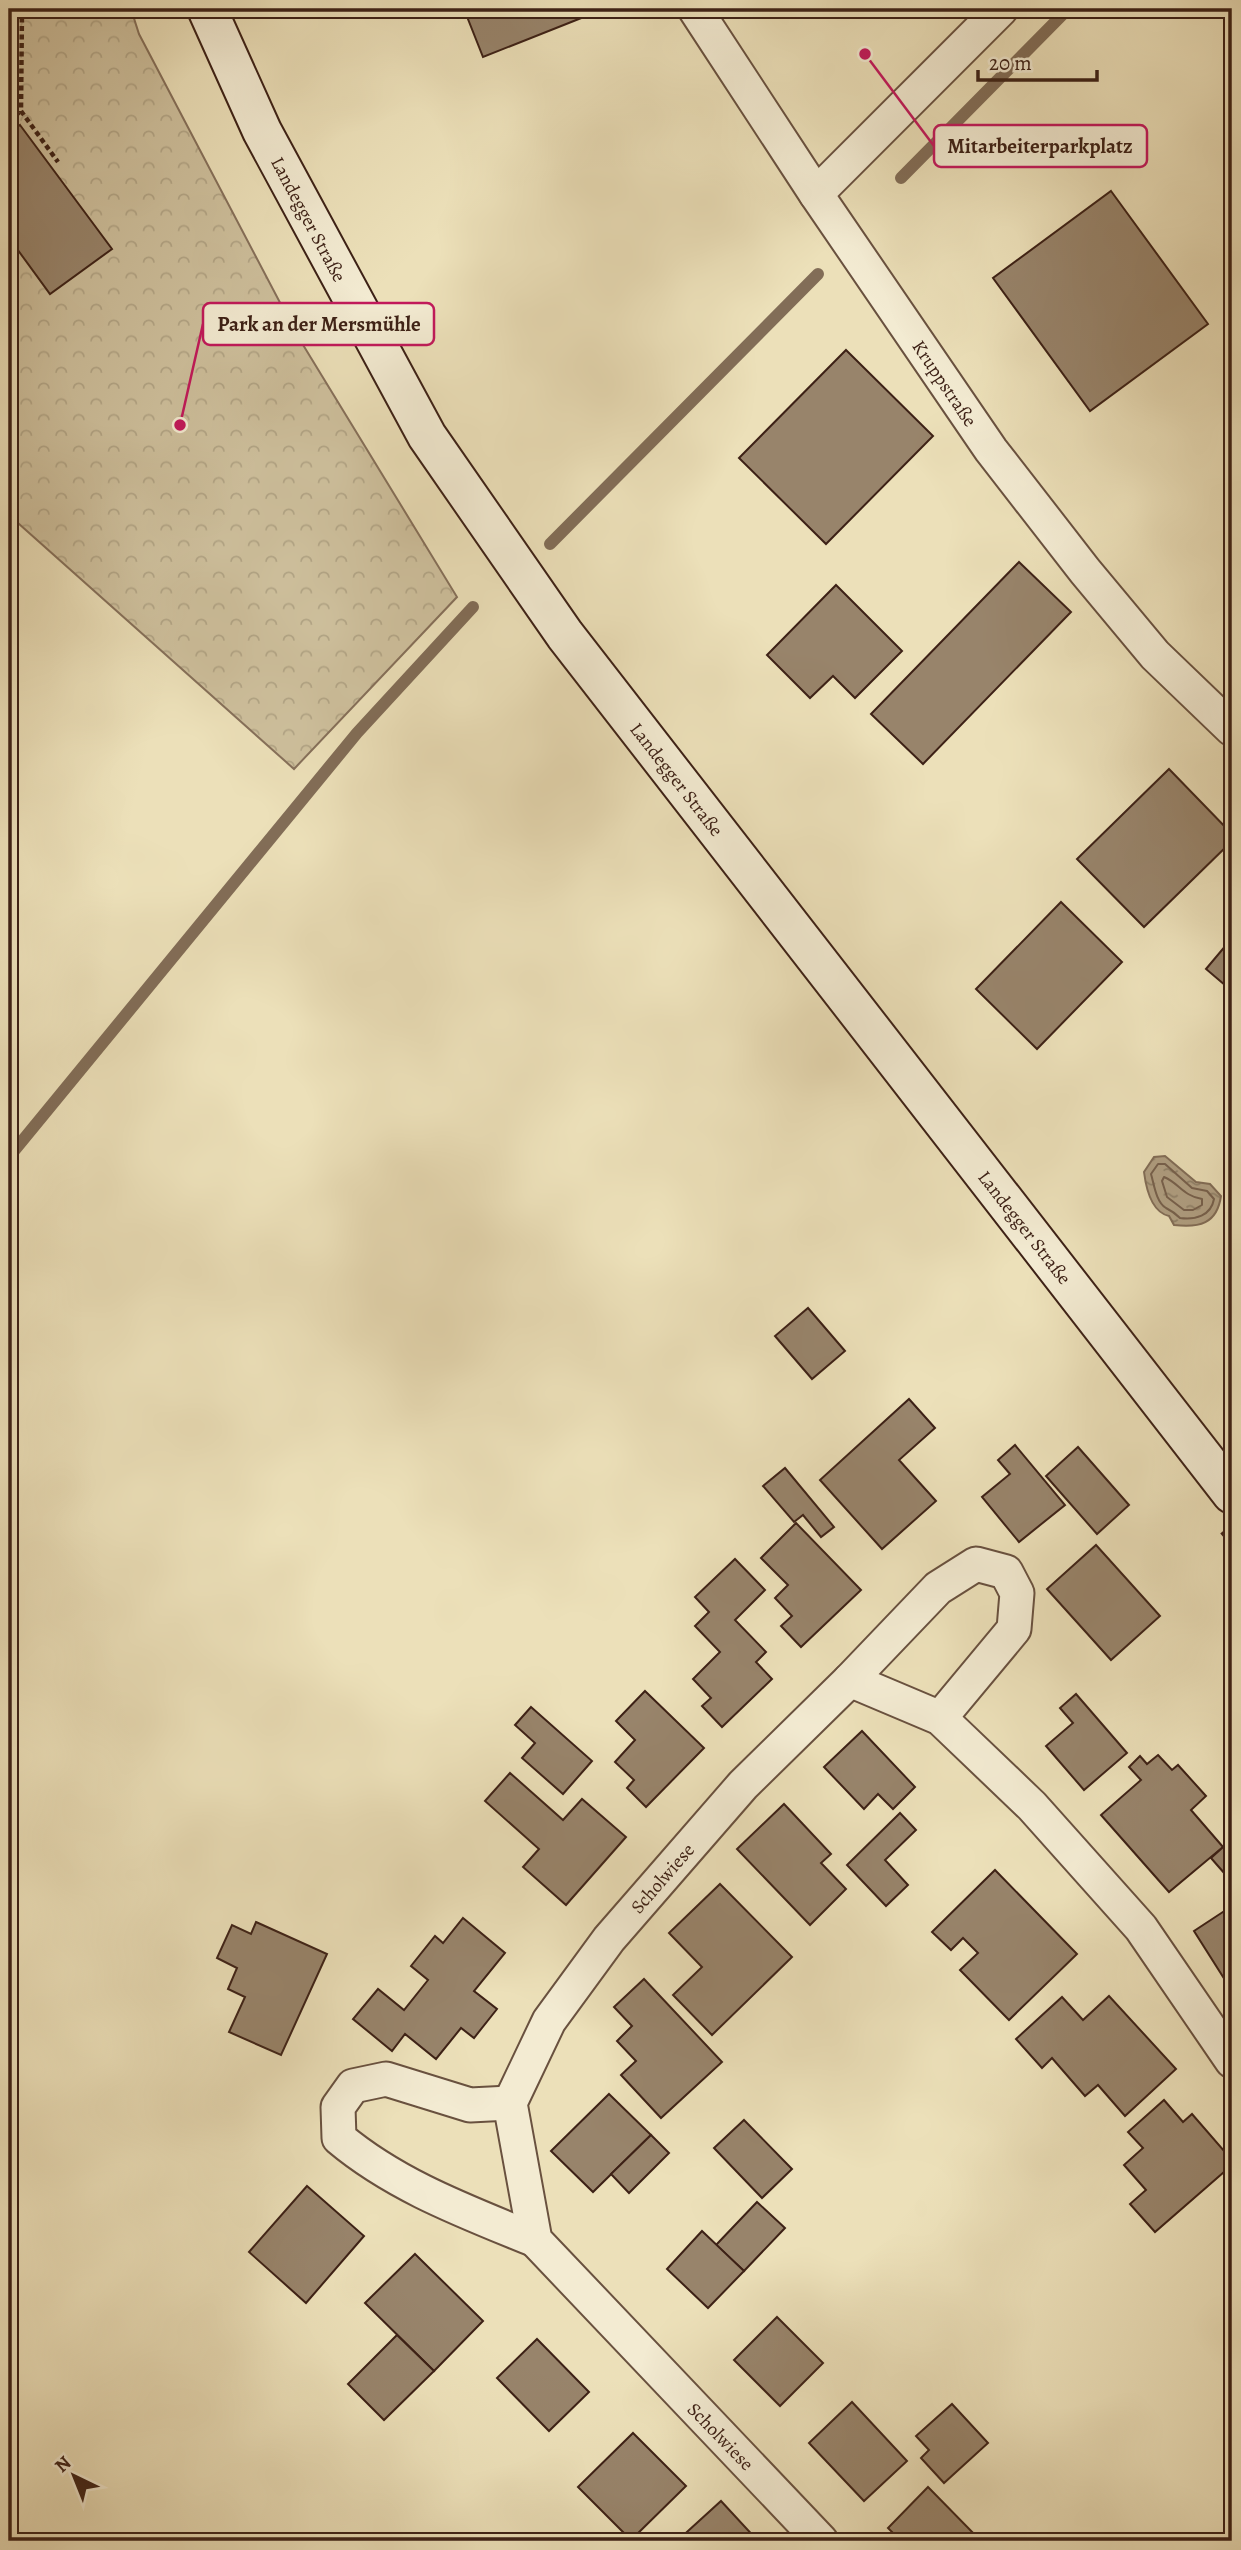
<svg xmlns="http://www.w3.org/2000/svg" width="1241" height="2550" font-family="Alegreya,serif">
  <defs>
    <pattern id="forest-crowns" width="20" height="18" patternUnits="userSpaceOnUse" patternTransform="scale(1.75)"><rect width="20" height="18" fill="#cec09d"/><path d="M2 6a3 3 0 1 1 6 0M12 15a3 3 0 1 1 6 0" fill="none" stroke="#b2a586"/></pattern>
    <pattern id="water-ripples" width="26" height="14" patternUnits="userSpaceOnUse" patternTransform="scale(1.75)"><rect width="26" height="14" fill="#b09f82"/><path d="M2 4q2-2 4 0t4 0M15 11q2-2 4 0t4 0" fill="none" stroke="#908169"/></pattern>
  </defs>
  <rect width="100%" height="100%" fill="#ece0b9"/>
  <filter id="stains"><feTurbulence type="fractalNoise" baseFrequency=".00286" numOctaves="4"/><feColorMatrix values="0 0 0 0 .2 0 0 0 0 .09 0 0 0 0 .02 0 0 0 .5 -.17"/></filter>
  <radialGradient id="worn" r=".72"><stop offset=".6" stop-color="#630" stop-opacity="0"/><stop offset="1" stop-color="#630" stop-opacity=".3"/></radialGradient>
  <path fill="url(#forest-crowns)" stroke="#86705a" stroke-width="2" d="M 9,9 L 131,9 L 139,34 L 297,335 L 457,597 L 294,769 L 9,515 Z"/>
  <path fill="url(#water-ripples)" stroke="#826d57" stroke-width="2" d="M 1165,1156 L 1196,1182 L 1210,1184 L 1221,1196 C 1217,1224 1199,1228 1174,1225 L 1169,1216 C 1151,1212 1146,1188 1144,1172 L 1154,1157 Z"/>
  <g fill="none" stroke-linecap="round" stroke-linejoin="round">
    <g stroke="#76604c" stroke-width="2">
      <path d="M 1158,1164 L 1165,1164 L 1192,1188 L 1207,1191 L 1214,1199 C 1211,1216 1195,1220 1180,1218 C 1175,1213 1172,1211 1166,1208 C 1156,1202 1154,1184 1151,1174 Z"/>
      <path d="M 1164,1177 C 1179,1183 1183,1196 1202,1199 L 1202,1205 L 1193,1210 L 1184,1210 L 1167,1197 L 1162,1181 Z"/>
    </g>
    <g stroke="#826d57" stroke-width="12">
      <path d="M 901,178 L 1068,9"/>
      <path d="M 550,544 L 818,274"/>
      <path d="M 9,1157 L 357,733 L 473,607"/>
    </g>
  </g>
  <g fill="#98846b" stroke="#3d2116" stroke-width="2">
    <path d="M 464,9 L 604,9 L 483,57 Z"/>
    <path d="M 20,125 L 112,249 L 50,294 L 12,242 L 9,244 L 9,133 Z"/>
    <path d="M 1111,191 L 1208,324 L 1090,411 L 993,278 Z"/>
    <path d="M 846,350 L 933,436 L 826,544 L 739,458 Z"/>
    <path d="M 1019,562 L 1071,612 L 923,764 L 871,714 Z"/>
    <path d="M 836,585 L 902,651 L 855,698 L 833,676 L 810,698 L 767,655 Z"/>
    <path d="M 1169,769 L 1232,834 L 1232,841 L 1144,927 L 1077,859 Z"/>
    <path d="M 1061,902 L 1122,962 L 1037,1049 L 976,989 Z"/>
    <path d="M 1232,938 L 1232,991 L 1206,969 Z"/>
    <path d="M 808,1308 L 845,1351 L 812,1379 L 775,1336 Z"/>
    <path d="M 909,1399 L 935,1428 L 899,1460 L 936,1501 L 882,1549 L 820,1480 Z"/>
    <path d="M 1015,1445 L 1065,1505 L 1019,1542 L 982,1497 L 1010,1474 L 998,1460 Z"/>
    <path d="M 1078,1447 L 1129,1505 L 1097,1534 L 1046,1476 Z"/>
    <path d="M 785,1468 L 834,1527 L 821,1537 L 803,1515 L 794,1522 L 763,1486 Z"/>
    <path d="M 796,1523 L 861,1590 L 801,1647 L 781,1626 L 792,1616 L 775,1598 L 788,1585 L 761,1558 Z"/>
    <path d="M 1096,1545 L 1160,1616 L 1111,1660 L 1047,1589 Z"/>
    <path d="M 735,1559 L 765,1590 L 735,1620 L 766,1652 L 756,1662 L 772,1679 L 722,1727 L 702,1706 L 711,1698 L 693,1679 L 720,1652 L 695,1626 L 709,1612 L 695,1597 Z"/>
    <path d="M 645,1691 L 704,1748 L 646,1807 L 627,1788 L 634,1780 L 615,1762 L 635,1740 L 616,1721 Z"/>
    <path d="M 1076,1694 L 1127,1753 L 1084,1790 L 1046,1746 L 1073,1723 L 1060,1708 Z"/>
    <path d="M 531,1707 L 592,1761 L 563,1794 L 522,1758 L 535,1743 L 515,1725 Z"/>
    <path d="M 862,1731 L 915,1787 L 893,1809 L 878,1794 L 864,1809 L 824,1767 Z"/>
    <path d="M 1158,1755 L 1172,1770 L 1178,1765 L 1206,1796 L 1191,1810 L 1223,1847 L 1169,1892 L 1101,1815 L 1141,1780 L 1129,1767 L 1140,1756 L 1147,1764 Z"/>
    <path d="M 510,1773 L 563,1820 L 582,1799 L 626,1837 L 566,1905 L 523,1867 L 539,1849 L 485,1801 Z"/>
    <path d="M 784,1804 L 831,1854 L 821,1863 L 846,1889 L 810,1925 L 737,1849 Z"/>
    <path d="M 900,1813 L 916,1830 L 885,1860 L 908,1885 L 886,1906 L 847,1865 Z"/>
    <path d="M 1232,1839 L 1232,1882 L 1211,1858 Z"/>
    <path d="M 995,1870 L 1077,1954 L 1009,2020 L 960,1970 L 978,1953 L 963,1938 L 951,1950 L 932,1932 Z"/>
    <path d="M 720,1884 L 792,1957 L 712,2035 L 673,1995 L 702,1967 L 669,1933 Z"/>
    <path d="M 1232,1906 L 1232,1991 L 1194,1931 Z"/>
    <path d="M 463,1918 L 505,1953 L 474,1991 L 497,2009 L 474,2038 L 461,2028 L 436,2059 L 405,2034 L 392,2051 L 353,2019 L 378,1989 L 404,2010 L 428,1980 L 411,1966 L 435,1936 L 443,1943 Z"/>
    <path d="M 256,1922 L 327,1954 L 281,2055 L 229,2032 L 245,1997 L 228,1989 L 237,1968 L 217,1958 L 232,1925 L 251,1934 Z"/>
    <path d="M 644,1979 L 722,2062 L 661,2118 L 621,2075 L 636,2061 L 617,2041 L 632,2026 L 614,2007 Z"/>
    <path d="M 1109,1996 L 1176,2069 L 1125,2116 L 1098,2085 L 1085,2096 L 1052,2058 L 1042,2068 L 1016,2039 L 1062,1997 L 1083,2020 Z"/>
    <path d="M 609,2094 L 651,2135 L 593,2192 L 551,2151 Z"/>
    <path d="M 1164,2100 L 1183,2122 L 1192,2114 L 1232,2160 L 1232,2165 L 1155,2232 L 1130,2204 L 1146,2190 L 1124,2165 L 1143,2148 L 1128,2132 Z"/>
    <path d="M 744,2120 L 792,2169 L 762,2198 L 714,2148 Z"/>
    <path d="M 651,2135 L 669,2153 L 629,2193 L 611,2174 Z"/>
    <path d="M 307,2186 L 364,2236 L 306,2303 L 249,2252 Z"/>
    <path d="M 757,2202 L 785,2228 L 744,2271 L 716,2245 Z"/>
    <path d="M 702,2231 L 744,2271 L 708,2308 L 667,2269 Z"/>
    <path d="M 415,2254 L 483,2321 L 434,2371 L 365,2303 Z"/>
    <path d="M 777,2317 L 823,2363 L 780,2406 L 734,2360 Z"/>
    <path d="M 397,2335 L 434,2371 L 384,2420 L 348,2384 Z"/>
    <path d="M 537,2339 L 589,2392 L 549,2431 L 497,2378 Z"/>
    <path d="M 852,2402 L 907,2461 L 864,2501 L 809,2443 Z"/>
    <path d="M 952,2404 L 988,2443 L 944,2483 L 921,2458 L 929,2450 L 916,2436 Z"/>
    <path d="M 633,2433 L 686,2486 L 631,2540 L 578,2487 Z"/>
    <path d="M 928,2487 L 981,2541 L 901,2541 L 888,2528 Z"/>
    <path d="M 721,2501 L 758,2541 L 677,2541 Z"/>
  </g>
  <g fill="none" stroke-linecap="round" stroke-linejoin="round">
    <g stroke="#69513f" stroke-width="37">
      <g id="minor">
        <path d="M 695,9 L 816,194 L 991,450 L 1085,571 L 1155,655 L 1232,729"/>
        <path d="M 816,194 L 1001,9"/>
        <path d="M 850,1680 L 938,1588 L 976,1564 L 1006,1572 L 1017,1593 L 1014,1629 L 940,1718"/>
        <path d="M 510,2103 L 470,2105 L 386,2079 L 353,2086 L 338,2107 L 339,2138 C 396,2186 467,2212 535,2240"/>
        <path d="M 821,2541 L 535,2240 L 510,2103 L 549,2021 L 609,1939 L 743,1785 L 850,1680 L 940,1718 L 1032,1806 L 1141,1928 L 1232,2061"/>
      </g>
    </g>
    <g stroke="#3d2116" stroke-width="42">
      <path id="secondary" d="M 207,9 L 262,131 L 427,436 L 565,635 L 1232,1494"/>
    </g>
    <g stroke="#3d2116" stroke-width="4.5" stroke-dasharray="5 3.5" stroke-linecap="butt">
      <path d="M 22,9 L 21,111 L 58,162"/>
      <path d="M 9,121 L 21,111"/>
      <path d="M 1222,1532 L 1232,1544"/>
    </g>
    <use href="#minor" stroke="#f3ebd2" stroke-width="33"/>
    <use href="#secondary" stroke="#f3ebd2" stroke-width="38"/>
  </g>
  <g text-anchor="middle" stroke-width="5" stroke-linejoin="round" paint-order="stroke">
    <g font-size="19" fill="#3d2116" stroke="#f3ebd2">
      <text transform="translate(309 219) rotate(62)" y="7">Landegger Straße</text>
      <text transform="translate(945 383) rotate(56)" y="7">Kruppstraße</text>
      <text transform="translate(677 779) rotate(52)" y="7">Landegger Straße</text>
      <text transform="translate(1025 1227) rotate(52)" y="7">Landegger Straße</text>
      <text transform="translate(662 1878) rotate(-49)" y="7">Scholwiese</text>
      <text transform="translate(721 2436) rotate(46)" y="7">Scholwiese</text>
    </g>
  </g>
  <path fill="none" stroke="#c2185b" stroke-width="2.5" d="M865 54L934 146M180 425L203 324"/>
  <g fill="#c2185b" stroke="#f3ebd2" stroke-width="2.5">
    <circle cx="865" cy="54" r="7"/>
    <circle cx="180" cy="425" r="7"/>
  </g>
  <g fill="#f3ebd2" stroke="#c2185b" stroke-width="2.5">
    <rect x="934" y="125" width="213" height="42" rx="7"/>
    <rect x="203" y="303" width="231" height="42" rx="7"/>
  </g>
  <g font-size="21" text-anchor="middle" font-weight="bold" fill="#3d2116">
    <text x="1040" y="153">Mitarbeiterparkplatz</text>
    <text x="319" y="331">Park an der Mersmühle</text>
  </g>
  <rect width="1241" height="2550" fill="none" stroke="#ece0b9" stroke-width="35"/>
  <rect x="10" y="10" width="1220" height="2529" fill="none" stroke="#3d2116" stroke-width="3.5"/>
  <rect x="18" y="18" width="1206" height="2515" fill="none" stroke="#3d2116" stroke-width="2"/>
  <g transform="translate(74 2476) rotate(317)" stroke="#f3ebd2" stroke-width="5" paint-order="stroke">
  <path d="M0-5L12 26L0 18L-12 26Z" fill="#3d2116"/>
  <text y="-10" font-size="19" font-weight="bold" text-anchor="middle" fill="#3d2116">N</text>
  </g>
  <path d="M978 70v10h119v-10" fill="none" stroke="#3d2116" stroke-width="3.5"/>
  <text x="989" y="70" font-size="21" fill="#3d2116" stroke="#f3ebd2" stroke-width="5" paint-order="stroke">20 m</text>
  <rect width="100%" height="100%" filter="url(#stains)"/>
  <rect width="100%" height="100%" fill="url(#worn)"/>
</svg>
